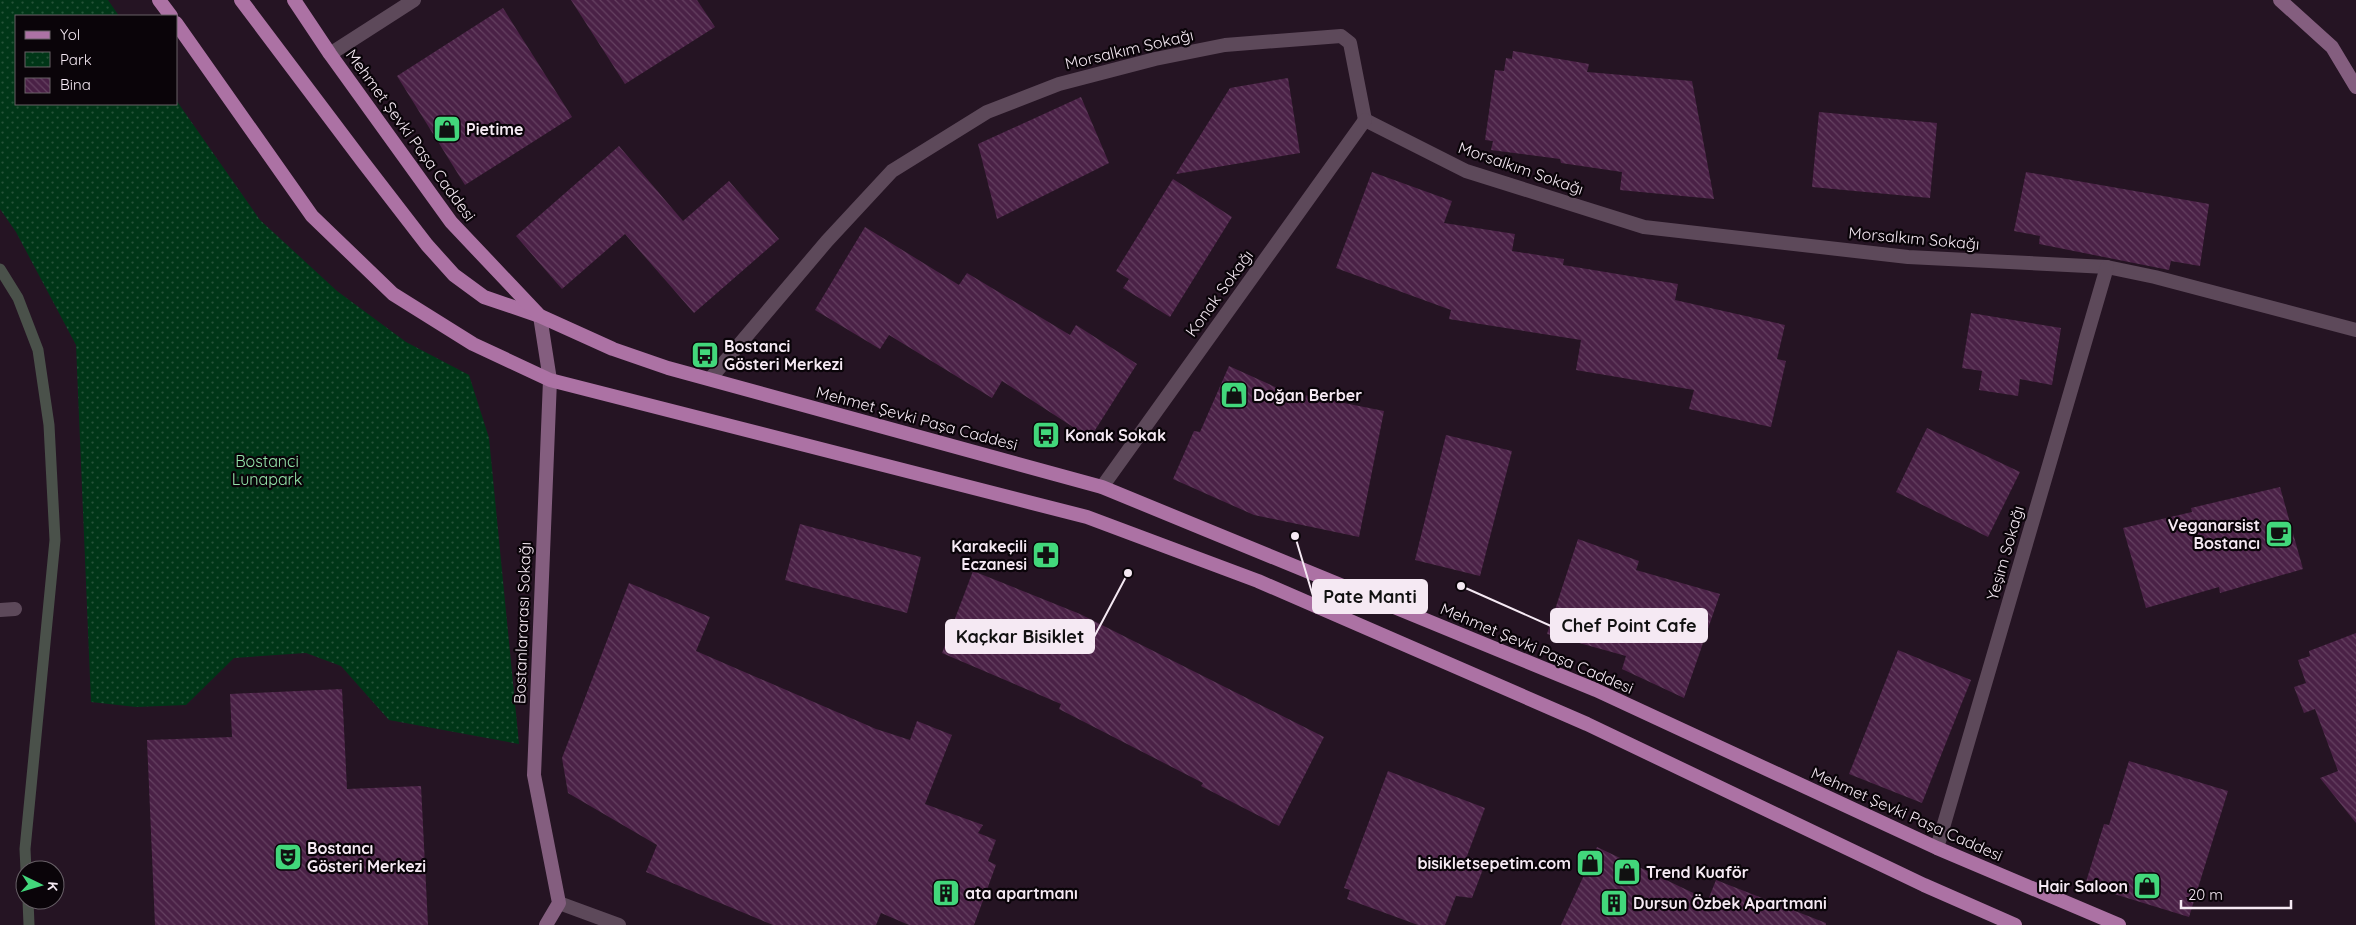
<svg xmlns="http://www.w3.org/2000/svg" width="2356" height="925" font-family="Quicksand,sans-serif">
  <defs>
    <pattern id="park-dots" width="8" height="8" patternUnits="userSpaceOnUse" patternTransform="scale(1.25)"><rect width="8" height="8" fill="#003617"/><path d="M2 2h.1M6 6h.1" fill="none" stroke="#265339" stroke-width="1.8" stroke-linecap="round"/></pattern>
    <pattern id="building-back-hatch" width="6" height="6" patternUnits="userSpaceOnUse" patternTransform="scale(1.25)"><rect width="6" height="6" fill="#4a2146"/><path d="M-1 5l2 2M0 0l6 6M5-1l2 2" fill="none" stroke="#654161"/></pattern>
  </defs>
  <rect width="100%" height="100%" fill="#251423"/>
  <path fill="url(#park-dots)" d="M 0,0 L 108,0 L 119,16 L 16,16 L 16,104 L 176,104 L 176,100 L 260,220 L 337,291 L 406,342 L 469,375 L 489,438 L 519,744 L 389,720 L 341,666 L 306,653 L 234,658 L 186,705 L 136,707 L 91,702 L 76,345 L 16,232 L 0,209 Z"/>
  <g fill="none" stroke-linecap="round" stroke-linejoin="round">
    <g stroke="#4a514a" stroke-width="11">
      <path d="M 0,269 L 18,298 L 38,350 L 49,425 L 55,540 L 25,849 L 26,870"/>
      <path d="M 28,900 L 29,925"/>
    </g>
  </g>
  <g fill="url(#building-back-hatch)">
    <path d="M 571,0 L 697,0 L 715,27 L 625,84 Z"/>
    <path d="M 503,8 L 572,117 L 465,185 L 397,76 Z"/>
    <path d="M 1513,51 L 1589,64 L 1587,72 L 1692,81 L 1714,199 L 1620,190 L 1622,172 L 1561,163 L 1560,159 L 1491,150 L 1493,141 L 1485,140 L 1495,70 L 1504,71 L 1506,58 L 1512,59 Z"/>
    <path d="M 1288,78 L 1300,153 L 1176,174 L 1230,88 Z"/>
    <path d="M 1081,97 L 1109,163 L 997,219 L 978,144 Z"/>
    <path d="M 1819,112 L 1937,123 L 1930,198 L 1812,187 Z"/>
    <path d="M 619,146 L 683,221 L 729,181 L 779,239 L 694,313 L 625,234 L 562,289 L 516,236 Z"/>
    <path d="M 1372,172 L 1452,201 L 1444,223 L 1515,234 L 1512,251 L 1564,259 L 1563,265 L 1678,284 L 1675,300 L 1785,325 L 1777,359 L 1786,361 L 1771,427 L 1689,409 L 1694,390 L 1576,370 L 1581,340 L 1449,319 L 1451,310 L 1336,268 Z"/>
    <path d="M 2026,172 L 2209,204 L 2200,266 L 2171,261 L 2169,270 L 2039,244 L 2040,236 L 2014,231 Z"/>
    <path d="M 1173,179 L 1232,217 L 1170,317 L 1123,288 L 1129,279 L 1116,271 Z"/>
    <path d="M 865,227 L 959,285 L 967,273 L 1070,335 L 1076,325 L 1137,364 L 1090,438 L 1002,381 L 992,398 L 889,335 L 880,349 L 815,310 Z"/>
    <path d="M 1971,313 L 2061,328 L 2052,385 L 2020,379 L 2018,396 L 1979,390 L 1982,371 L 1962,368 Z"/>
    <path d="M 1229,366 L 1284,391 L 1384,411 L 1359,537 L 1254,515 L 1173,479 L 1194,431 L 1200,432 Z"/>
    <path d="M 1927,428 L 2020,472 L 1988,537 L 1896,492 Z"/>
    <path d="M 1446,435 L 1512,451 L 1480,576 L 1415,560 Z"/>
    <path d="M 2280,487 L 2303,569 L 2220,593 L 2219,587 L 2146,608 L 2123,528 L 2192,512 L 2191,508 Z"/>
    <path d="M 800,524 L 921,557 L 907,613 L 785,580 Z"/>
    <path d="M 1578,539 L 1639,561 L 1636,570 L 1720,594 L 1684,698 L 1622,669 L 1626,656 L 1547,634 Z"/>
    <path d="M 973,571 L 1080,614 L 1324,737 L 1279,826 L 1201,786 L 1203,783 L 1059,709 L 1061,704 L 942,653 Z"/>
    <path d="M 629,583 L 710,617 L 696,651 L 876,729 L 910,740 L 917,721 L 952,735 L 925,804 L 983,825 L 978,833 L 996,840 L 988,861 L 996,865 L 974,925 L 909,925 L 881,913 L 876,925 L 773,925 L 646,872 L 657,845 L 568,793 L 562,758 Z"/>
    <path d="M 2356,633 L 2356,823 L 2320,778 L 2338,771 L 2315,709 L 2304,713 L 2294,687 L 2306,683 L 2298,660 L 2310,656 L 2309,651 Z"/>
    <path d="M 1898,650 L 1971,680 L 1922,803 L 1849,774 Z"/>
    <path d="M 342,689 L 347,789 L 421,786 L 428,925 L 155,925 L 147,740 L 232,737 L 230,694 Z"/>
    <path d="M 2129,761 L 2228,791 L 2189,917 L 2085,885 L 2104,824 L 2109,825 Z"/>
    <path d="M 1388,771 L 1485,808 L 1467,856 L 1485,864 L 1472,898 L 1456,896 L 1445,925 L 1418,925 L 1347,899 L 1350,890 L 1344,888 Z"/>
    <path d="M 1597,847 L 1708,900 L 1716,880 L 1826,923 L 1826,925 L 1561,925 Z"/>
  </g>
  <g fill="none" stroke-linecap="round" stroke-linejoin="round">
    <g stroke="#5d495a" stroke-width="14">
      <path d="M 330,54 L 414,0"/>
      <path d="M 1365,120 L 1466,171 L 1644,227 L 1908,257 L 2107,267 L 2155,277 L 2356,330"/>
      <path d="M 710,379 L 827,241 L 892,171 L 987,112 L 1059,84 L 1155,59 L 1225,45 L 1341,36 L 1350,43 L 1365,120"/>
      <path d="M 1102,487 L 1365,120"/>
      <path d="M 0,610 L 15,609"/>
      <path d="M 1937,848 L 2107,267"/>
      <path d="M 559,903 L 619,925"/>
    </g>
    <g stroke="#845e7f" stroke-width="14">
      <path d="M 2280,0 L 2332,47 L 2356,87"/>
      <path d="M 540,316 L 550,380 L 534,775 L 559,903 L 546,925"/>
    </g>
    <g stroke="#ac72a4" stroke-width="14">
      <path d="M 159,0 L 171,16"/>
      <path d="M 241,0 L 363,162 L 427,245 L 454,275 L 484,297 L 537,315"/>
      <path d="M 294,0 L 330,54 L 451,222 L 540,316 L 613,349 L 668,368 L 1102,487 L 1596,690 L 1937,848 L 2119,925"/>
      <path d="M 176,23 L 312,216 L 393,294 L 473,344 L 550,380 L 1087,517 L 1258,581 L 1587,724 L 1924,885 L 2015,925"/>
    </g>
  </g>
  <defs>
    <g id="shop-square" transform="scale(1.4375)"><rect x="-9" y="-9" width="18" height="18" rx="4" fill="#42d77b" stroke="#0a0409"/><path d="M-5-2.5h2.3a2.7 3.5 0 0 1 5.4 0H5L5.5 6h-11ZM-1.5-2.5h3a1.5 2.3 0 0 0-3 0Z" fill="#111"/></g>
    <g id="bus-square" transform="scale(1.4375)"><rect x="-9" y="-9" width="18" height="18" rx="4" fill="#42d77b" stroke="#0a0409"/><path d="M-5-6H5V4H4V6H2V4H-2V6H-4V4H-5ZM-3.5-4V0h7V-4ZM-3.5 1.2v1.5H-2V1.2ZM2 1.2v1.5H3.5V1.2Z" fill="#111"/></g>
    <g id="cafe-square" transform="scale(1.4375)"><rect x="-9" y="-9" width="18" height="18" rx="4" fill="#42d77b" stroke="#0a0409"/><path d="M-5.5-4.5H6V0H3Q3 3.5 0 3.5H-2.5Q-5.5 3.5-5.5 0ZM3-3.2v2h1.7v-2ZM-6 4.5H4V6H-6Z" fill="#111"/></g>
    <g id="pharmacy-square" transform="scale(1.4375)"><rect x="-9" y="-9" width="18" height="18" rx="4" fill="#42d77b" stroke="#0a0409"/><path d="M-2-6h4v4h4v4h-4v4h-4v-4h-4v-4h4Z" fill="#111"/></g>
    <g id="theatre-square" transform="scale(1.4375)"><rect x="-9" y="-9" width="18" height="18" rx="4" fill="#42d77b" stroke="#0a0409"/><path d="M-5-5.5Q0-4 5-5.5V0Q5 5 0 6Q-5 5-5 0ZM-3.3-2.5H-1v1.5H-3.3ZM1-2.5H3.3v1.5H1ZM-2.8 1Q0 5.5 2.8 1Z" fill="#111"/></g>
    <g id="building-square" transform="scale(1.4375)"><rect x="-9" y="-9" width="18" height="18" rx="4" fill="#42d77b" stroke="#0a0409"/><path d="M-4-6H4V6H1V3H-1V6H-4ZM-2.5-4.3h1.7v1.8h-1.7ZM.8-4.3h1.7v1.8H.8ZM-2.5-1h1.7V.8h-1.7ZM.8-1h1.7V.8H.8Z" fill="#111"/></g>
  </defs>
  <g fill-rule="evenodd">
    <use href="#shop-square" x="447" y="129"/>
    <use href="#bus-square" x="705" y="355"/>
    <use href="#shop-square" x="1234" y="395"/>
    <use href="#bus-square" x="1046" y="435"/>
    <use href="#cafe-square" x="2279" y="534"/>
    <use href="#pharmacy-square" x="1046" y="555"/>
    <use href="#theatre-square" x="288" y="857"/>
    <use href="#shop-square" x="1590" y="863"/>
    <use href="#shop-square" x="1627" y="872"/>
    <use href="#shop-square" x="2147" y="886"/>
    <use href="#building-square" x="946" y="893"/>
    <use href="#building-square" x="1614" y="903"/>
  </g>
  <g text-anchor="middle" stroke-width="4.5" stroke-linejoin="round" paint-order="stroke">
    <g font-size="16" fill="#f5e9f3" stroke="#0a0409">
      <text transform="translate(1129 49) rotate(-13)" y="6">Morsalkım Sokağı</text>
      <text transform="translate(411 135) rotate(54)" y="6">Mehmet Şevki Paşa Caddesi</text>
      <text transform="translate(1521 168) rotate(19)" y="6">Morsalkım Sokağı</text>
      <text transform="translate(1914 238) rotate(5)" y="6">Morsalkım Sokağı</text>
      <text transform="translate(1219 293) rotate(-54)" y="6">Konak Sokağı</text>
      <text transform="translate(917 418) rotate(15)" y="6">Mehmet Şevki Paşa Caddesi</text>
      <text transform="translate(2005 553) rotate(-74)" y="6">Yeşim Sokağı</text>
      <text transform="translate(522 623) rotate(-88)" y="6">Bostanlararası Sokağı</text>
      <text transform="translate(1537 648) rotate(23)" y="6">Mehmet Şevki Paşa Caddesi</text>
      <text transform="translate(1907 814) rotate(24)" y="6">Mehmet Şevki Paşa Caddesi</text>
    </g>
    <g font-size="16" font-weight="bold" fill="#f5e9f3" stroke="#0a0409" text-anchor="start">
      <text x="466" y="135">Pietime</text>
      <text x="724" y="352">Bostanci<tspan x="724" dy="18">Gösteri Merkezi</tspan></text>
      <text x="1253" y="401">Doğan Berber</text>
      <text x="1065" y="441">Konak Sokak</text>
      <text x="2260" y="531" text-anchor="end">Veganarsist<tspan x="2260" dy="18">Bostancı</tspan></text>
      <text x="1027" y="552" text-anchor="end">Karakeçili<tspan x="1027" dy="18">Eczanesi</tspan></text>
      <text x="307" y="854">Bostancı<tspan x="307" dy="18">Gösteri Merkezi</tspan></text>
      <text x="1571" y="869" text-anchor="end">bisikletsepetim.com</text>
      <text x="1646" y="878">Trend Kuaför</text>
      <text x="2128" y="892" text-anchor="end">Hair Saloon</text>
      <text x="965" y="899">ata apartmanı</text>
      <text x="1633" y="909">Dursun Özbek Apartmani</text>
    </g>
    <g font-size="16" fill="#94e3a9" stroke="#0a0409">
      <text x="267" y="467">Bostanci<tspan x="267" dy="18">Lunapark</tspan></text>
    </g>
  </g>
  <path fill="none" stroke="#f5e9f3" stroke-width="2" d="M1295 536L1313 596M1461 586L1551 626M1128 573L1094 637"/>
  <g fill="#f5e9f3" stroke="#0a0409" stroke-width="2">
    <circle cx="1295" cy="536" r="5"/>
    <circle cx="1461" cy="586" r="5"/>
    <circle cx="1128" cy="573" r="5"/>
  </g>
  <g fill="#f5e9f3" stroke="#f5e9f3" stroke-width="2">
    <rect x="1313" y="580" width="114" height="33" rx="5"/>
    <rect x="1551" y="609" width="156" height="33" rx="5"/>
    <rect x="946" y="620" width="148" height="33" rx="5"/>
  </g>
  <g font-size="18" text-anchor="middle" font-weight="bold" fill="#111">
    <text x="1370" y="603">Pate Manti</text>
    <text x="1629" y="632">Chef Point Cafe</text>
    <text x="1020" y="643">Kaçkar Bisiklet</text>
  </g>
  <rect x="15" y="15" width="162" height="90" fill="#0a0409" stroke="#686067"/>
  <rect x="25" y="31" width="25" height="8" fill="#ac72a4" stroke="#686067"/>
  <text x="60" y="40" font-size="15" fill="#f5e9f3">Yol</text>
  <rect x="25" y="52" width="25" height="15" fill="url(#park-dots)" stroke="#686067"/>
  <text x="60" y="65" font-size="15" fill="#f5e9f3">Park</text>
  <rect x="25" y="78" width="25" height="15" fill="url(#building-back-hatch)" stroke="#686067"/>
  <text x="60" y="90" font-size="15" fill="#f5e9f3">Bina</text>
  <g transform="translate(40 885) rotate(95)"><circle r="24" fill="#0a0409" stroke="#686067"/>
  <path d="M0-4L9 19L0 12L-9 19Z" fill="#42d77b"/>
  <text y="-8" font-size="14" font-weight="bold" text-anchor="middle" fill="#f5e9f3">K</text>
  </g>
  <path d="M2181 900v8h110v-8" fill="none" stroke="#f5e9f3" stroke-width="2.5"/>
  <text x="2188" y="900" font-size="15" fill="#f5e9f3" stroke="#0a0409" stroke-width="4" paint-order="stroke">20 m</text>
</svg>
